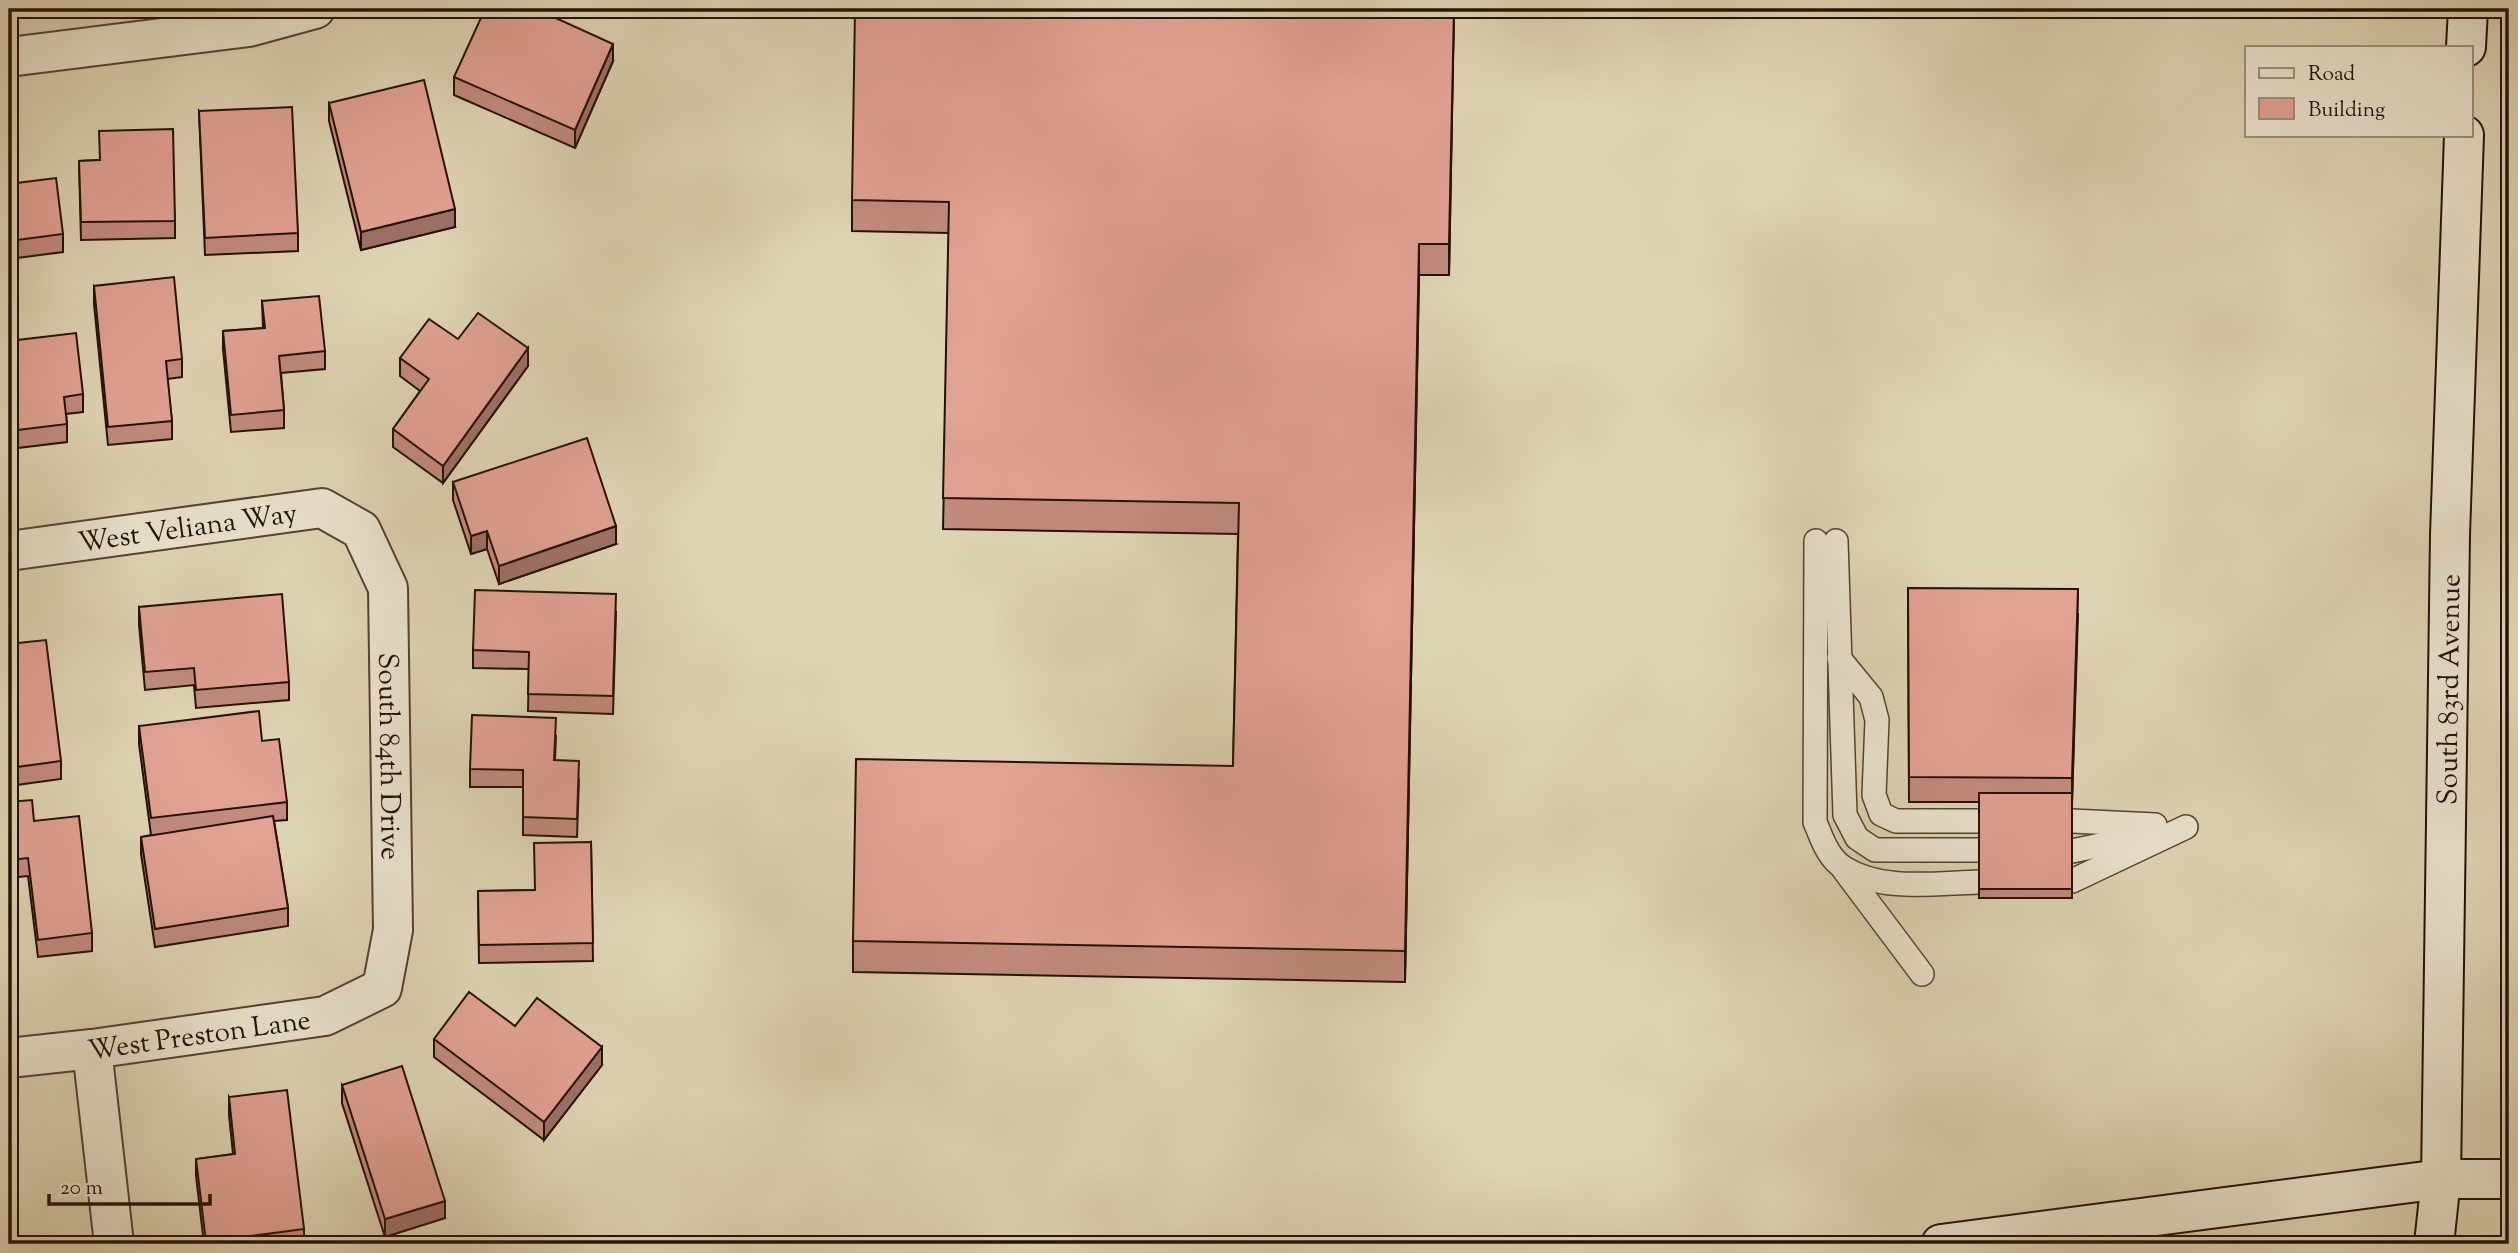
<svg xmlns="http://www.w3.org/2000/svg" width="2518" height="1253" font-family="'Sorts Mill Goudy',serif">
  <rect width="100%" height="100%" fill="#dfd5b4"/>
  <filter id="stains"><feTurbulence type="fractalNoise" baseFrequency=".00286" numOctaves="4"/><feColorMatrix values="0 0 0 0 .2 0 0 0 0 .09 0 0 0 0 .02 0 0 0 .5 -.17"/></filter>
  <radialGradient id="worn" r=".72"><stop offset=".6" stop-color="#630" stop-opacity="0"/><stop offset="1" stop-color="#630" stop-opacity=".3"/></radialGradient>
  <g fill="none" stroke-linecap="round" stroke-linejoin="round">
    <g stroke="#544132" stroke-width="26">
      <g id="lane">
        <path d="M 1816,541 L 1815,822 C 1822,839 1828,858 1844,868 C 1882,892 1936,883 1979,882"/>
        <path d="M 1836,541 L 1845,815 L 1857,838 L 1875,850 L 1979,850"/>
        <path d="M 1839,658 L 1871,697 L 1877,720 L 1874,795 L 1881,814 L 1896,821 L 1979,821"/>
        <path d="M 2072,821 L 2155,825"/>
        <path d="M 2072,851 L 2148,835"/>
        <path d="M 1844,870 L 1922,974"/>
        <path d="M 2072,881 L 2186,827"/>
      </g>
    </g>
    <g stroke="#544132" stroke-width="42">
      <g id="street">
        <path d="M 9,57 L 249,27 L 315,9"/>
        <path id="s1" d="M 9,551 L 322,508 L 361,530 L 388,588 L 393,930 L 382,988 L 325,1016 L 92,1049 L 9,1058"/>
        <path d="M 92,1049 L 114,1244"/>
      </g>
    </g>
    <g stroke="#251006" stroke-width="42">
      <g id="secondary">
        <path d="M 2466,47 L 2468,9"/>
        <path d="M 1941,1244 L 2441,1179 L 2509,1179"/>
        <path id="s2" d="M 2434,1244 L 2441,1179 L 2450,535 L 2464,135"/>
      </g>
    </g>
    <use href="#lane" stroke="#eae4ce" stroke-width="23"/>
    <use href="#street" stroke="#eae4ce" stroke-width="38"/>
    <use href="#secondary" stroke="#eae4ce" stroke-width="38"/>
  </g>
  <g fill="#c28b7f" stroke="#251006" stroke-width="2">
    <path d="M 1454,9 L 1449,275 L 1419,275 L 1405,982 L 853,972 L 853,941 L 1233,766 L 1238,534 L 943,529 L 949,233 L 852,231 L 852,200 Z"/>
    <path d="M 613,61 L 575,148 L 454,95 L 454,77 Z"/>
    <path d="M 329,103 L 455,227 L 361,250 L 329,121 Z"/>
    <path d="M 199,111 L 298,233 L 298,251 L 205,255 Z"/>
    <path d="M 99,160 L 175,221 L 175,238 L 81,240 L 79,161 Z"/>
    <path d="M 9,184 L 63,234 L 63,252 L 9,259 Z"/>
    <path d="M 94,286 L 182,359 L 182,377 L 167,379 L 172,421 L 172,439 L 108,445 L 94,304 Z"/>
    <path d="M 262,301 L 325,351 L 325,369 L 281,373 L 284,410 L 284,428 L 231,432 L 223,349 L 223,331 L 263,328 Z"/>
    <path d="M 458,339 L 528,366 L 443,483 L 393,447 L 393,429 L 420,391 L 400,376 L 400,358 Z"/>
    <path d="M 9,341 L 83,394 L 83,412 L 66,414 L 67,424 L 67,442 L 9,449 Z"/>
    <path d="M 453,482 L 616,544 L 499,584 L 487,549 L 471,554 L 453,500 Z"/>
    <path d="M 1908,588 L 2078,614 L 2072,803 L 2072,898 L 1979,898 L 1979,802 L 1909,802 Z"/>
    <path d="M 139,607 L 289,682 L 289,700 L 196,708 L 194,685 L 145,690 L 139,625 Z"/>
    <path d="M 616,612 L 613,714 L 528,711 L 529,669 L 473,668 L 473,650 Z"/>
    <path d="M 9,644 L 61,761 L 61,779 L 9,786 Z"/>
    <path d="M 139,726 L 262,741 L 287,802 L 287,820 L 274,821 L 288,908 L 288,926 L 155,947 L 141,854 L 141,837 L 151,835 L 139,744 Z"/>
    <path d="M 556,736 L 555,760 L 579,779 L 577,837 L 523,835 L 523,787 L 470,787 L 470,769 Z"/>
    <path d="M 9,802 L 34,821 L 92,933 L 92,951 L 38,957 L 28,876 L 9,878 Z"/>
    <path d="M 591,842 L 593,961 L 479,963 L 478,891 L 534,890 Z"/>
    <path d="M 515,1026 L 602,1065 L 544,1140 L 434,1057 L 434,1039 Z"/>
    <path d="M 342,1085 L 445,1218 L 385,1237 L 342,1103 Z"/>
    <path d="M 229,1097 L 304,1229 L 304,1244 L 204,1244 L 196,1176 L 196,1159 L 233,1154 L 229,1115 Z"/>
  </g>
  <g fill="#9e7168" stroke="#251006" stroke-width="2">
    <path d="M 1454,9 L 1449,275 L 1449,244 Z"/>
    <path d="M 613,44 L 613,61 L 575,148 L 575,130 Z"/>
    <path d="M 455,209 L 455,227 L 361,250 L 361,232 Z"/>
    <path d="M 1419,244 L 1419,275 L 1405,982 L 1405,951 Z"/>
    <path d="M 528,348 L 528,366 L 443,483 L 443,466 Z"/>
    <path d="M 616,526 L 616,544 L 499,584 L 499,566 Z"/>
    <path d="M 487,531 L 487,549 L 471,554 L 471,536 Z"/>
    <path d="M 2078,589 L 2072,803 L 2072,898 L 2072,778 Z"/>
    <path d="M 602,1047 L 602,1065 L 544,1140 L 544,1122 Z"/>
    <path d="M 445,1201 L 445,1218 L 385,1237 L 385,1219 Z"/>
  </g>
  <g fill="#e2a294" stroke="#251006" stroke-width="2">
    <path d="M 485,9 L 536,9 L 613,44 L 575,130 L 454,77 Z"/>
    <path d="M 855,9 L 1454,9 L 1449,244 L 1419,244 L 1405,951 L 853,941 L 856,759 L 1233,766 L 1239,503 L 943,498 L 949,202 L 852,200 Z"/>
    <path d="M 424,80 L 455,209 L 361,232 L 329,103 Z"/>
    <path d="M 292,107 L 298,233 L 205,238 L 199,111 Z"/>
    <path d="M 173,129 L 175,221 L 81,222 L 79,161 L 100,160 L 99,131 Z"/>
    <path d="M 56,178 L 63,234 L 9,241 L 9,184 Z"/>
    <path d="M 174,277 L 182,359 L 166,361 L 172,421 L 108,427 L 94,286 Z"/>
    <path d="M 319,296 L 325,351 L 279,356 L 284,410 L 231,415 L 223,331 L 265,328 L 262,301 Z"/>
    <path d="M 478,313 L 528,348 L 443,466 L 393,429 L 429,379 L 400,358 L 429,319 L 458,339 Z"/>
    <path d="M 76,333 L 83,394 L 64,397 L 67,424 L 9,431 L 9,341 Z"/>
    <path d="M 587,438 L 616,526 L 499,566 L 487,531 L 471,536 L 453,482 Z"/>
    <path d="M 1908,588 L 2078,589 L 2072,778 L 1909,777 Z"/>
    <path d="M 475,590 L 616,594 L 613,696 L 528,694 L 529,652 L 473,650 Z"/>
    <path d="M 282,594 L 289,682 L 196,690 L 194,668 L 145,672 L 139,607 Z"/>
    <path d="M 46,640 L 61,761 L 9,768 L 9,644 Z"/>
    <path d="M 259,711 L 262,741 L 279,739 L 287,802 L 151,818 L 139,726 Z"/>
    <path d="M 472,715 L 556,718 L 554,760 L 579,761 L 577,819 L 523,817 L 523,770 L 470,769 Z"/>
    <rect x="1979" y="793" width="93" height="96"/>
    <path d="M 32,800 L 34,821 L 79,816 L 92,933 L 38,940 L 28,858 L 9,860 L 9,802 Z"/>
    <path d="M 273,816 L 288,908 L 155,929 L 141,837 Z"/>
    <path d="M 591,842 L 593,943 L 479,945 L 478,891 L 535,890 L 534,843 Z"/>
    <path d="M 469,992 L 515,1026 L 537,998 L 602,1047 L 544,1122 L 434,1039 Z"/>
    <path d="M 402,1066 L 445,1201 L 385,1219 L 342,1085 Z"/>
    <path d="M 287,1090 L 304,1229 L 206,1242 L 196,1159 L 235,1154 L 229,1097 Z"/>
  </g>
  <g text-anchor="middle" stroke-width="5" stroke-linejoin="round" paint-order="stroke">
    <g font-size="28" fill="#251006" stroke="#eae4ce">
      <text dy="10" stroke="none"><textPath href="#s1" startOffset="180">West Veliana Way</textPath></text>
      <text dy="10" stroke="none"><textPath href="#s2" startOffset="555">South 83rd Avenue</textPath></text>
      <text dy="10" stroke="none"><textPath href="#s1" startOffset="593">South 84th Drive</textPath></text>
      <text transform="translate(199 1034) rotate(-8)" y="10">West Preston Lane</text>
    </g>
  </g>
  <rect width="2518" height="1253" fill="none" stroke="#dfd5b4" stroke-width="35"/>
  <rect x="10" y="10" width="2497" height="1232" fill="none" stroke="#251006" stroke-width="3.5"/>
  <rect x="18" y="18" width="2483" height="1218" fill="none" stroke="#251006" stroke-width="2"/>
  <rect x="2245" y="46" width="228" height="91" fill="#eae4ce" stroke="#9b8f7e" stroke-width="2"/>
  <rect x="2259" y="68" width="35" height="10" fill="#eae4ce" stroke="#9b8f7e" stroke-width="2"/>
  <text x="2308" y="80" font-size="21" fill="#251006">Road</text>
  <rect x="2259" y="98" width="35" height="21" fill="#e2a294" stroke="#9b8f7e" stroke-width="2"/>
  <text x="2308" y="116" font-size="21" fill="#251006">Building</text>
  <path d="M49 1194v10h161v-10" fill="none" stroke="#251006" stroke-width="3.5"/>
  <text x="60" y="1194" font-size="21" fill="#251006" stroke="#eae4ce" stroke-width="5" paint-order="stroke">20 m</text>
  <rect width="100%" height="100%" filter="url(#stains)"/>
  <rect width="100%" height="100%" fill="url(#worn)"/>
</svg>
